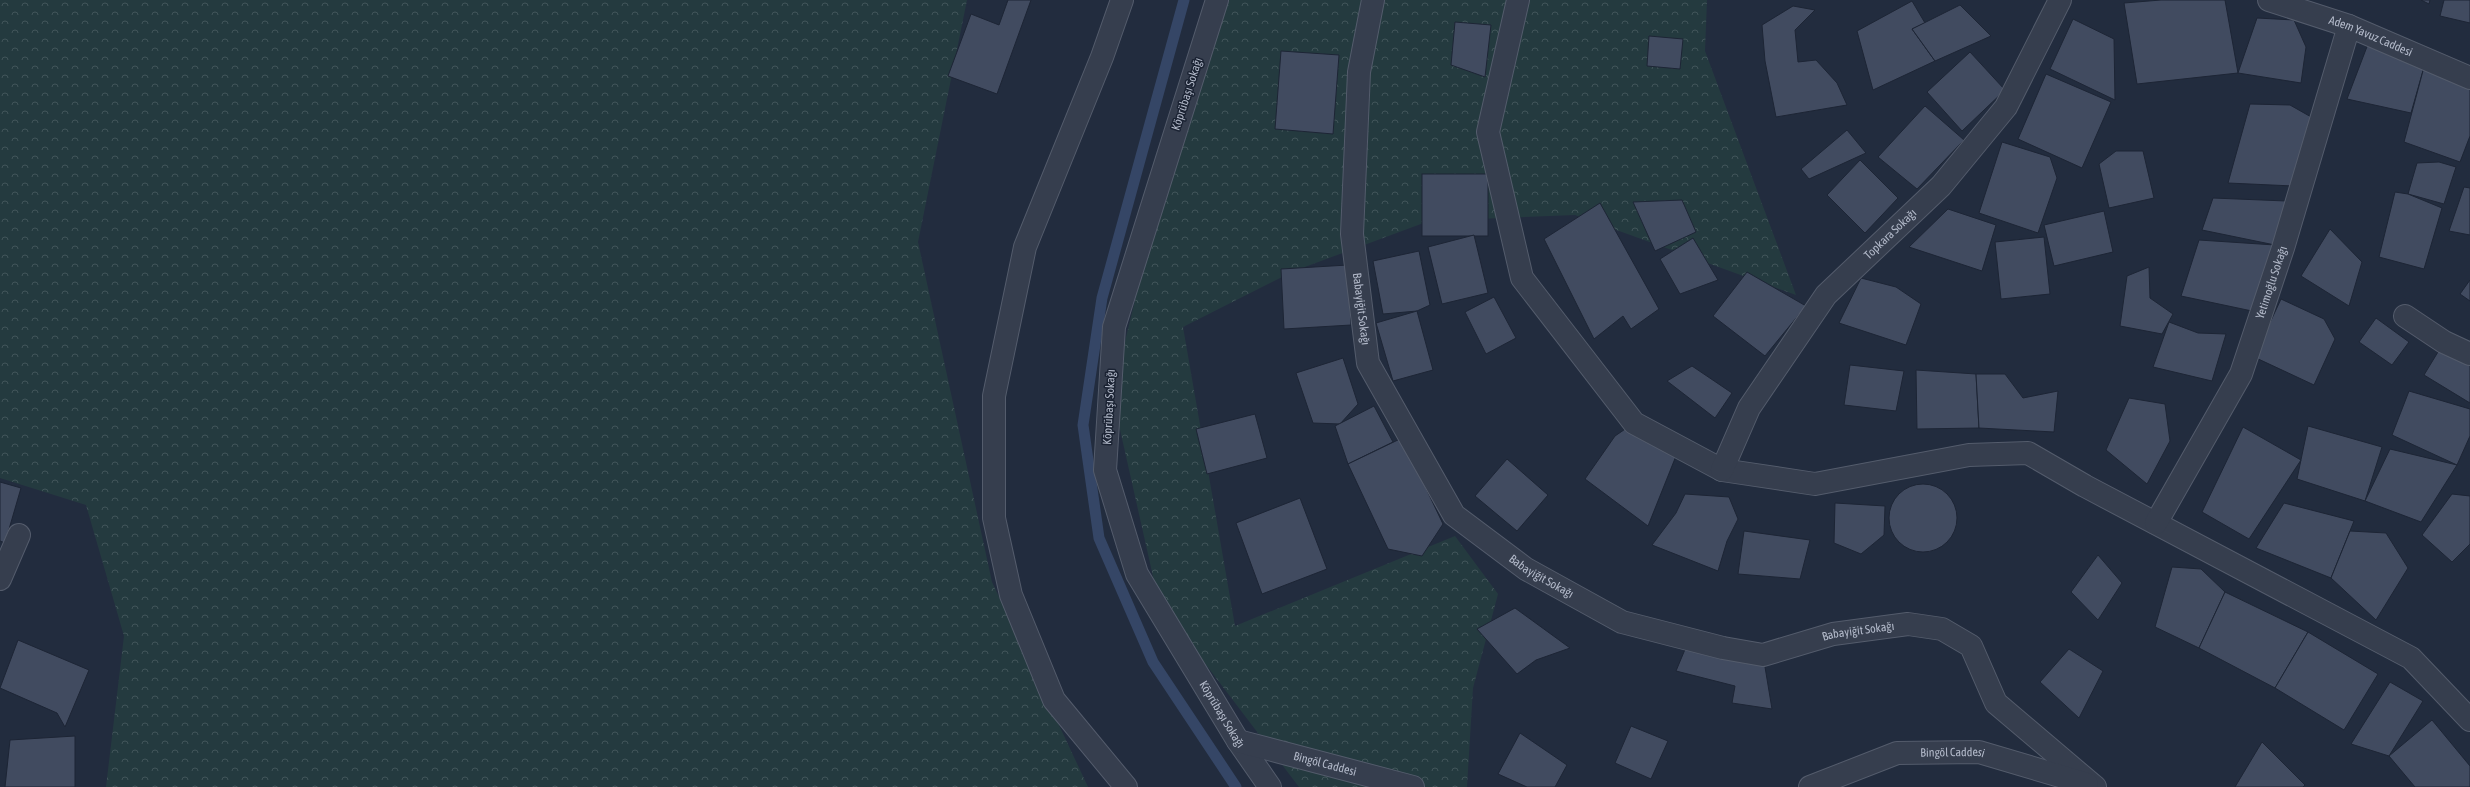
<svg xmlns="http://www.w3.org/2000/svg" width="2470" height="787" font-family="'Asap Condensed',sans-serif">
  <defs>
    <pattern id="forest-crowns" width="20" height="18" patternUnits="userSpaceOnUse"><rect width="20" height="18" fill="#243a3f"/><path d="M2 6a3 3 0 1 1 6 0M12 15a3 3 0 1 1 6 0" fill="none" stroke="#415459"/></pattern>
  </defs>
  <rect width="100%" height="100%" fill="#222c3e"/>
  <g fill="url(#forest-crowns)">
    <path d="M 0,0 L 967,0 L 918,242 L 992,582 L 1088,787 L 106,787 L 124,636 L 86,505 L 0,478 Z"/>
    <path d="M 1209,0 L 1707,0 L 1705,51 L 1796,295 L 1575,215 L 1429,221 L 1294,271 L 1183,327 L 1235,626 L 1455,536 L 1498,594 L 1473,688 L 1467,787 L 1299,787 L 1159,603 L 1112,394 Z"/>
  </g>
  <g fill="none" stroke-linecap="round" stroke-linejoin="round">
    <path stroke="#354666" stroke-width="11" d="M 1184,0 L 1102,298 L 1083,425 L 1099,538 L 1153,662 L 1236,787"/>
  </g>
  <g fill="#414b60" stroke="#1d2535">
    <path d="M 1008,0 L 1031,0 L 997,94 L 948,76 L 971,14 L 999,25 Z"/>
    <path d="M 2161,0 L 2225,0 L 2238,73 L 2137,84 L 2124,3 Z"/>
    <path d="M 2421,0 L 2430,0 L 2429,4 Z"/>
    <path d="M 2444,0 L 2470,0 L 2470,23 L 2440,16 Z"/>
    <path d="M 1912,1 L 1925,23 L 1912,29 L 1935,61 L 1873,90 L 1857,31 Z"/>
    <path d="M 1960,5 L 1991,36 L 1935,61 L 1912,29 Z"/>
    <path d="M 1793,6 L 1815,10 L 1795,30 L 1798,62 L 1816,60 L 1837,83 L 1847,105 L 1776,117 L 1765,61 L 1762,25 Z"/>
    <path d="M 2257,18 L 2294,20 L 2306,47 L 2301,83 L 2238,73 Z"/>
    <path d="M 2073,19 L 2114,39 L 2115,100 L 2050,69 Z"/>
    <path d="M 1455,22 L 1491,25 L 1485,77 L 1451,65 Z"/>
    <path d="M 1649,36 L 1683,39 L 1680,69 L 1647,66 Z"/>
    <path d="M 2368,44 L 2424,67 L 2411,113 L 2347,99 Z"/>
    <path d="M 1281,51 L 1339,55 L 1333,134 L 1275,129 Z"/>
    <path d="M 1970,52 L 2005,90 L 1962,131 L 1927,92 Z"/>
    <path d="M 2424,67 L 2470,87 L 2470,136 L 2460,162 L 2404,142 Z"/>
    <path d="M 2046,74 L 2111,102 L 2082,168 L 2018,139 Z"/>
    <path d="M 2250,104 L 2290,105 L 2320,122 L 2293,186 L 2228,183 Z"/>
    <path d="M 1925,106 L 1964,140 L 1917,189 L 1878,157 Z"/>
    <path d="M 1847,130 L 1866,153 L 1809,179 L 1801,169 Z"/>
    <path d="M 2002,142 L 2050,157 L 2057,178 L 2038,233 L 1979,213 Z"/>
    <path d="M 2116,151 L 2143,151 L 2154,198 L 2109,208 L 2099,164 Z"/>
    <path d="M 1860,160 L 1898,198 L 1865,233 L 1827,195 Z"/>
    <path d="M 2439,162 L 2456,167 L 2444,204 L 2408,194 L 2417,163 Z"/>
    <rect x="1422" y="174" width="66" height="62"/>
    <path d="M 2464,187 L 2470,188 L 2470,235 L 2449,231 Z"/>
    <path d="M 2395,192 L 2408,194 L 2442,208 L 2424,269 L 2379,257 Z"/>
    <path d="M 2213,198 L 2286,201 L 2275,245 L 2202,230 Z"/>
    <path d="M 1682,200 L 1696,232 L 1655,251 L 1633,202 Z"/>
    <path d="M 1600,203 L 1659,309 L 1631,329 L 1623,316 L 1594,339 L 1544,239 Z"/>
    <path d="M 1948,209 L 1996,225 L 1982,271 L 1909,247 Z"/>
    <path d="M 2104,211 L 2113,252 L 2054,266 L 2044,225 Z"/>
    <path d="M 2330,229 L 2362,262 L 2349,306 L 2301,276 Z"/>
    <path d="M 1474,235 L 1488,293 L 1442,304 L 1428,247 Z"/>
    <path d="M 2044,237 L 2050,294 L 2001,299 L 1995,242 Z"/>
    <path d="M 1693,238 L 1718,280 L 1680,294 L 1660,259 Z"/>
    <path d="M 2199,240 L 2275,245 L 2252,311 L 2181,296 Z"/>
    <path d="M 1419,251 L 1430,305 L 1417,311 L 1383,314 L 1373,261 Z"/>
    <path d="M 1348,265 L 1351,325 L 1284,329 L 1281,269 Z"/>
    <path d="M 2149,267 L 2150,298 L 2173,314 L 2162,334 L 2120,326 L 2127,276 Z"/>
    <path d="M 1747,272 L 1806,306 L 1765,356 L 1713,316 Z"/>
    <path d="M 1861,278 L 1896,287 L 1921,304 L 1906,345 L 1839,323 Z"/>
    <path d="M 2470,280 L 2470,301 L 2460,294 Z"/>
    <path d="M 1494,297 L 1516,338 L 1486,354 L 1465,312 Z"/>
    <path d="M 2281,299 L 2324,319 L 2335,339 L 2314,385 L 2254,357 Z"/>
    <path d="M 1417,311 L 1433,370 L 1393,381 L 1376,323 Z"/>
    <path d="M 2376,318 L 2409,342 L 2392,365 L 2359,342 Z"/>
    <path d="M 2169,322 L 2198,333 L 2226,334 L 2212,381 L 2153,367 Z"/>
    <path d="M 2444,342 L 2470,358 L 2470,403 L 2424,375 Z"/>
    <path d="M 1343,358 L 1358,404 L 1340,424 L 1313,423 L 1296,373 Z"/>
    <path d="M 1850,365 L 1904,371 L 1896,411 L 1844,405 Z"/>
    <path d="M 1692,366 L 1732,393 L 1715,418 L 1667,381 Z"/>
    <path d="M 1916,370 L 1976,374 L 1979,428 L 1917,429 Z"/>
    <path d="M 1976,374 L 2005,374 L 2023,398 L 2058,391 L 2054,432 L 1979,428 Z"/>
    <path d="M 2409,391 L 2470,409 L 2470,436 L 2457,465 L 2392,435 Z"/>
    <path d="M 2129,398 L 2165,404 L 2170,441 L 2147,484 L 2106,450 Z"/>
    <path d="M 1374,406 L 1393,442 L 1348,464 L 1335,426 Z"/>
    <path d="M 1255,414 L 1267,458 L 1207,474 L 1196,429 Z"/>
    <path d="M 1634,423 L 1676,456 L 1648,526 L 1585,479 L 1615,436 Z"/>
    <path d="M 2308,426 L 2382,447 L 2365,501 L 2297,479 Z"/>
    <path d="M 2243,427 L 2301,460 L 2249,539 L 2202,512 Z"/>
    <path d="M 1402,438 L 1443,524 L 1422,556 L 1388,549 L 1348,464 Z"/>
    <path d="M 2390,449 L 2457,465 L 2421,522 L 2365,501 Z"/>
    <path d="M 1507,459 L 1548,495 L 1517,531 L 1475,496 Z"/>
    <path d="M 0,482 L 21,488 L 5,543 L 0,541 Z"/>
    <circle cx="1923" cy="518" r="34"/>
    <path d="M 1685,494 L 1729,497 L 1738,519 L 1727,541 L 1718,571 L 1652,545 L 1676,513 Z"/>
    <path d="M 2452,494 L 2470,496 L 2470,544 L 2452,562 L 2422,535 Z"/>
    <path d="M 1300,498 L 1327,569 L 1262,594 L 1236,523 Z"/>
    <path d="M 1835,503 L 1885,506 L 1884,535 L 1861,554 L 1834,543 Z"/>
    <path d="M 2284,503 L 2354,521 L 2331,578 L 2256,548 Z"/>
    <path d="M 1744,531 L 1810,540 L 1800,579 L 1738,574 Z"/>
    <path d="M 2350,531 L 2386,533 L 2408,568 L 2376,620 L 2331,578 Z"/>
    <path d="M 2098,555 L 2122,583 L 2098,620 L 2071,592 Z"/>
    <path d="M 2172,567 L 2201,569 L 2225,592 L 2199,648 L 2155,627 Z"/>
    <path d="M 2225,592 L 2308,632 L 2275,688 L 2199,648 Z"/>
    <path d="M 1515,608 L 1570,648 L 1536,660 L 1517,674 L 1477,629 Z"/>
    <path d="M 2308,632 L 2378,674 L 2344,730 L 2275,688 Z"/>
    <path d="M 18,640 L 89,670 L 65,727 L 57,713 L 0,688 Z"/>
    <path d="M 1686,647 L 1763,655 L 1772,709 L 1732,703 L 1735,686 L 1676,671 Z"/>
    <path d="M 2069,649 L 2103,671 L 2079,718 L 2040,682 Z"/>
    <path d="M 2390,682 L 2423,701 L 2389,756 L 2351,744 Z"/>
    <path d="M 2432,720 L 2470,766 L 2470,787 L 2415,787 L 2389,756 Z"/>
    <path d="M 1631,726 L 1668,741 L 1651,779 L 1615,763 Z"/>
    <path d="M 1520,733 L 1567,765 L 1555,787 L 1527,787 L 1498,774 Z"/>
    <path d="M 75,736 L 75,787 L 5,787 L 10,740 Z"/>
    <path d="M 2262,742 L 2305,785 L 2303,787 L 2235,787 Z"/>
  </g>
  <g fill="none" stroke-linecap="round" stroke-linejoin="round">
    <g stroke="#545c6c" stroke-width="24">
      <g id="minor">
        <path d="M 1122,0 L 1102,57 L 1025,247 L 994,396 L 994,518 L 1011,595 L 1054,700 L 1126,787"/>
        <path id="s1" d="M 1217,0 L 1114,327 L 1105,470 L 1137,574 L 1238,741 L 1270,787"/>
        <path id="s2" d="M 1373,0 L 1359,72 L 1352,234 L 1368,363 L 1454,515 L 1526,569 L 1622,622 L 1723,648 L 1763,655 L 1833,634 L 1908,624 L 1942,629 L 1971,646 L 1996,703 L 2095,787"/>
        <path d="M 1518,0 L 1488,132 L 1522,278 L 1634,423 L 1722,470 L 1815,484 L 1969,455 L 2028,453 L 2085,486 L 2411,658 L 2470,720"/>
        <path id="s3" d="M 2269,0 L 2349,26 L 2470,78"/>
        <path d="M 2405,316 L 2444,342 L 2470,354"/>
        <path id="s4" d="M 1722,470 L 1749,408 L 1826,295 L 1941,186 L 2006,107 L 2060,0"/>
        <path id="s5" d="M 2156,523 L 2241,374 L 2283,248 L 2349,26"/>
        <path d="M 0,579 L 19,535"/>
        <path id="s6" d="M 1238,741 L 1413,787"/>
        <path id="s7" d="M 1810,787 L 1897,753 L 1979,752 L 2087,784"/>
      </g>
    </g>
    <use href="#minor" stroke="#363e4e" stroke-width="22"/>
  </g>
  <g text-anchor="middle" stroke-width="3" stroke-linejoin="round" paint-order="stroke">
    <g font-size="12" fill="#b2b9c9" stroke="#1b2333">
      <text dy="4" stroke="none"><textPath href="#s3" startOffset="108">Adem Yavuz Caddesi</textPath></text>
      <text transform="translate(1187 94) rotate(-72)" y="4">Köprübaşı Sokağı</text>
      <text dy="4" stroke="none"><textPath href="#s4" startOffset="293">Topkara Sokağı</textPath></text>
      <text dy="4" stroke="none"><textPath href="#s5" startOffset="268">Yetimoğlu Sokağı</textPath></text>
      <text dy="4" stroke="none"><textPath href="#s2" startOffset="311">Babayiğit Sokağı</textPath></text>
      <text transform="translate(1109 407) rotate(-87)" y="4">Köprübaşı Sokağı</text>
      <text dy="4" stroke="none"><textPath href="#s2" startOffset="647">Babayiğit Sokağı</textPath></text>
      <text dy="4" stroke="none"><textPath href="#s2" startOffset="983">Babayiğit Sokağı</textPath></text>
      <text dy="4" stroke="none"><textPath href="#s1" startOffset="759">Köprübaşı Sokağı</textPath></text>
      <text dy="4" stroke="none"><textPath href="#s7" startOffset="149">Bingöl Caddesi</textPath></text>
      <text dy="4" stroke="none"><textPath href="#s6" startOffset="90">Bingöl Caddesi</textPath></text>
    </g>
  </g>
</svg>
